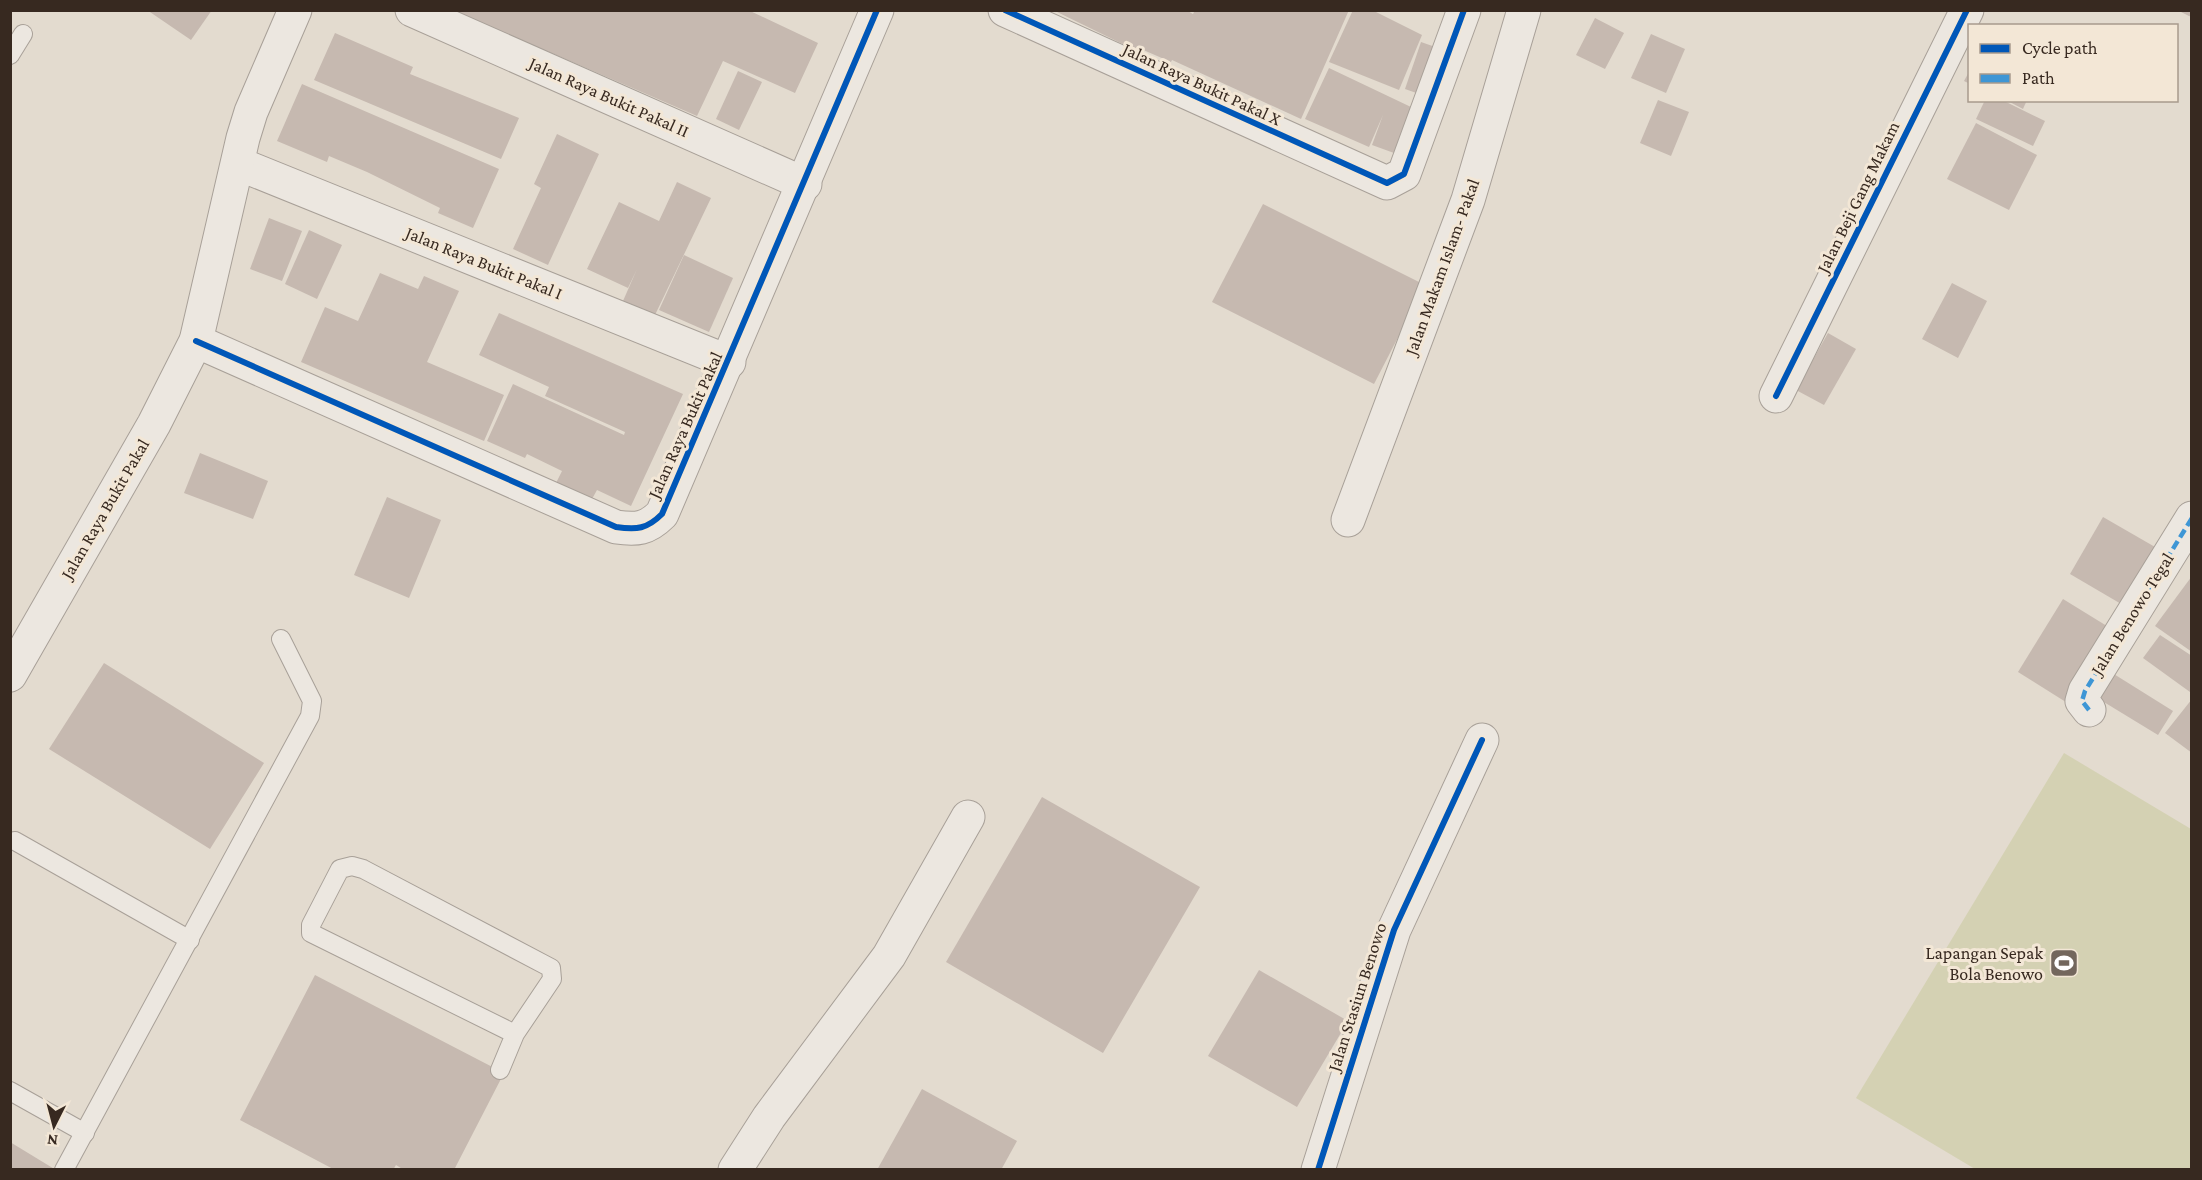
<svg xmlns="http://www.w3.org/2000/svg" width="2202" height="1180" font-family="'Crimson Pro',serif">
  <rect width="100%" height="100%" fill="#e3dbcf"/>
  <path fill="#d4d1b3" d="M 2064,753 L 2191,829 L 2191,1169 L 1975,1169 L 1856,1098 Z"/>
  <g fill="#c6b9b0">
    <path d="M 147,10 L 212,10 L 191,40 Z"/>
    <path d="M 452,10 L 748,10 L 818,43 L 795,93 L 723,61 L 697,116 L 547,51 L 546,54 Z"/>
    <path d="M 1053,10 L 1186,10 L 1193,14 L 1195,10 L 1349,10 L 1301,119 L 1172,60 L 1171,62 L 1141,49 L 1139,52 Z"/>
    <path d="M 1353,10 L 1372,10 L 1422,35 L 1399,90 L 1329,62 Z"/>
    <path d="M 2177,10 L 2192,10 L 2192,17 L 2189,16 Z"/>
    <path d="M 1595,18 L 1624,33 L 1605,69 L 1576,55 Z"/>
    <path d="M 335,33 L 413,67 L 410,74 L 519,118 L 501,159 L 314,80 Z"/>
    <path d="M 1651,34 L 1685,49 L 1666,93 L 1631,78 Z"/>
    <path d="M 1421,42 L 1441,49 L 1425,96 L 1405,89 Z"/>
    <path d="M 1329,68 L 1411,107 L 1394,153 L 1372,145 L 1383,115 L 1369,147 L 1305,119 Z"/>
    <path d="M 1970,70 L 1970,84 L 1964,81 Z"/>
    <path d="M 738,71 L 762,82 L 739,130 L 716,119 Z"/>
    <path d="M 302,84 L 499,169 L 473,228 L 438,213 L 440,208 L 367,172 L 329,156 L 327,162 L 277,141 Z"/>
    <path d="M 1658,100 L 1689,112 L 1671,156 L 1640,143 Z"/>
    <path d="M 1985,100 L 2002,100 L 2045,121 L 2033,146 L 1976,119 Z"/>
    <path d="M 2006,100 L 2027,100 L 2023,109 Z"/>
    <path d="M 1976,123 L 2037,155 L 2009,210 L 1947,179 Z"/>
    <path d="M 557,134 L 599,154 L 548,265 L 513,249 L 541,188 L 534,184 Z"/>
    <path d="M 677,182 L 711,198 L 655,315 L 623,301 L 637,269 L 628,288 L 587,269 L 619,202 L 659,221 Z"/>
    <path d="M 1263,204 L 1425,285 L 1374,384 L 1212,302 Z"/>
    <path d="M 269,218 L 302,231 L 282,281 L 250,269 Z"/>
    <path d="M 309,230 L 342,245 L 317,299 L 285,284 Z"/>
    <path d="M 684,255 L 733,278 L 709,332 L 659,310 Z"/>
    <path d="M 380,273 L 418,289 L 424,276 L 459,291 L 427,362 L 504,395 L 484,441 L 301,362 L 325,307 L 358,321 Z"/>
    <path d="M 1952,283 L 1987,301 L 1958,358 L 1922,339 Z"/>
    <path d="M 499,313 L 683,394 L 631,506 L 597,490 L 592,499 L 556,483 L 562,471 L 527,454 L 525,458 L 487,441 L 513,384 L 624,435 L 625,432 L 545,396 L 549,387 L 479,355 Z"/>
    <path d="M 1828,333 L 1856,349 L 1824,405 L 1796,390 Z"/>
    <path d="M 200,453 L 268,481 L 253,519 L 184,493 Z"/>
    <path d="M 387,497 L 441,520 L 409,598 L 354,575 Z"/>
    <path d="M 2103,517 L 2162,551 L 2128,608 L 2070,574 Z"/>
    <path d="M 2192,576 L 2192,652 L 2155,626 Z"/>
    <path d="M 2063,599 L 2115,631 L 2069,704 L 2018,672 Z"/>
    <path d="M 2160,635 L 2192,656 L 2190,692 L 2143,658 Z"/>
    <path d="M 104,663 L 264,763 L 210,849 L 49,749 Z"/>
    <path d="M 2109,671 L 2173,711 L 2158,735 L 2094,696 Z"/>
    <path d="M 2192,699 L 2192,753 L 2165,733 Z"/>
    <path d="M 1042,797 L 1200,887 L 1103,1053 L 946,962 Z"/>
    <path d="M 1259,970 L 1348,1021 L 1297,1107 L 1208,1056 Z"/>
    <path d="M 315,975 L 504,1073 L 454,1170 L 404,1170 L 396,1165 L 393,1170 L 335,1170 L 240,1120 Z"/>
    <path d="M 922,1089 L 1017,1141 L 1001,1170 L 877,1170 Z"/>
    <path d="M 10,1142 L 56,1170 L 10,1170 Z"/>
  </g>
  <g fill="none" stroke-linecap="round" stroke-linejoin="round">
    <g stroke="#a8a098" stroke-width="20">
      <g id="service">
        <path d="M 10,55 L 23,34"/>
        <path d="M 15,841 L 190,940"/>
        <path d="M 500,1070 L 515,1034 L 552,979 L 551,968 L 363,869 L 352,866 L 340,869 L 311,925 L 311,933 L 515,1034"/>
        <path d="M 10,1091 L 85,1133"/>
        <path d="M 64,1170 L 310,716 L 312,701 L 281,639"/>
      </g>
    </g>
    <g stroke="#a8a098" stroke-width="35">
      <g id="minor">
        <path d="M 412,10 L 805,184"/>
        <path d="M 1005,10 L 1387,183 L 1404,174 L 1464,10"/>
        <path d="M 239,164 L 729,362"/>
        <path d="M 196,341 L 616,527 C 637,530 647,529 662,514 L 877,10"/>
        <path d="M 1776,396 L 1967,10"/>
        <path d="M 1348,520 L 1468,200 L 1524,10"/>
        <path d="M 10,675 L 154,424 L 196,341 L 243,138 L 251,112 L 295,10"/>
        <path d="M 2089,710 L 2082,701 L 2085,691 L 2192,518"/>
        <path d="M 735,1170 L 769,1117 L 889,956 L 968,817"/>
        <path d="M 1318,1170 L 1394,930 L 1482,740"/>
      </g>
    </g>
    <use href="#service" stroke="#ece7e0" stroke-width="18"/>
    <use href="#minor" stroke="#ece7e0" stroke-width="33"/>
    <path stroke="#3e96d5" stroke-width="4.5" stroke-dasharray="9 4.5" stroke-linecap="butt" d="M 2089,710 L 2082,701 L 2085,691 L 2192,518"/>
    <g stroke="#f3e7d6" stroke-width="10">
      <g id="cycleway">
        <path d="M 1005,10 L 1387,183 L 1404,174 L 1464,10"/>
        <path d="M 196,341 L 616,527 C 637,530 647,529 662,514 L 877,10"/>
        <path d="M 1776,396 L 1967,10"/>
        <path d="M 1318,1170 L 1394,930 L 1482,740"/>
      </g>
    </g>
    <use href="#cycleway" stroke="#0057b8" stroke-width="6"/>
  </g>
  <defs>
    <g id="stadium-square" transform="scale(1.5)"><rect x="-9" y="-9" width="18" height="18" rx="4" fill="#73675d" stroke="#f3e7d6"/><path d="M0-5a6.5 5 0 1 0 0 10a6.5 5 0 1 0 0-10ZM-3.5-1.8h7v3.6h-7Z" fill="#fff"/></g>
  </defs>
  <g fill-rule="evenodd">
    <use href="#stadium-square" x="2064" y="963"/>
  </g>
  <g text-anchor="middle" stroke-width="6" stroke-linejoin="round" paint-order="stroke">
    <g font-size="18" fill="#372920" stroke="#f3e7d6">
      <text transform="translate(1202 84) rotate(25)" y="6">Jalan Raya Bukit Pakal X</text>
      <text transform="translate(609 97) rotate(24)" y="6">Jalan Raya Bukit Pakal II</text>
      <text transform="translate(1858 197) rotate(-64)" y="6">Jalan Beji Gang Makam</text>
      <text transform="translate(484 263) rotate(22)" y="6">Jalan Raya Bukit Pakal I</text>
      <text transform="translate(1442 267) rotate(-70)" y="6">Jalan Makam Islam- Pakal</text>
      <text transform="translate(685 425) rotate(-66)" y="6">Jalan Raya Bukit Pakal</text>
      <text transform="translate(105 509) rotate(-60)" y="6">Jalan Raya Bukit Pakal</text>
      <text transform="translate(2132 614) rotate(-58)" y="6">Jalan Benowo Tegal</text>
      <text transform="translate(1357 997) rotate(-72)" y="6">Jalan Stasiun Benowo</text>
    </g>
    <g font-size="18" fill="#372920" stroke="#f3e7d6" text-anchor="end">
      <text x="2043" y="959">Lapangan Sepak<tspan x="2043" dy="21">Bola Benowo</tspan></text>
    </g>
  </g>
  <rect width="2202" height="1180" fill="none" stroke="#372920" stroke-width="24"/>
  <rect x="1968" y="24" width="210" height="78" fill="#f3e7d6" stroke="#a89b8d" stroke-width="1.5"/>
  <rect x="1980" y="44" width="30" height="9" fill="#0057b8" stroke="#a89b8d" stroke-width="1.5"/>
  <text x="2022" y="54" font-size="18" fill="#372920">Cycle path</text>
  <rect x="1980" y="74" width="30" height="9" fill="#3e96d5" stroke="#a89b8d" stroke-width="1.5"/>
  <text x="2022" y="84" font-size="18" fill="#372920">Path</text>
  <g transform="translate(54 1126) rotate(186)" stroke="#f3e7d6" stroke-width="4.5" paint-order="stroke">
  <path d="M0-4.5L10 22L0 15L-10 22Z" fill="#372920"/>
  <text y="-9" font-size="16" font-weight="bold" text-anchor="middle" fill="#372920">N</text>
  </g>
</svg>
